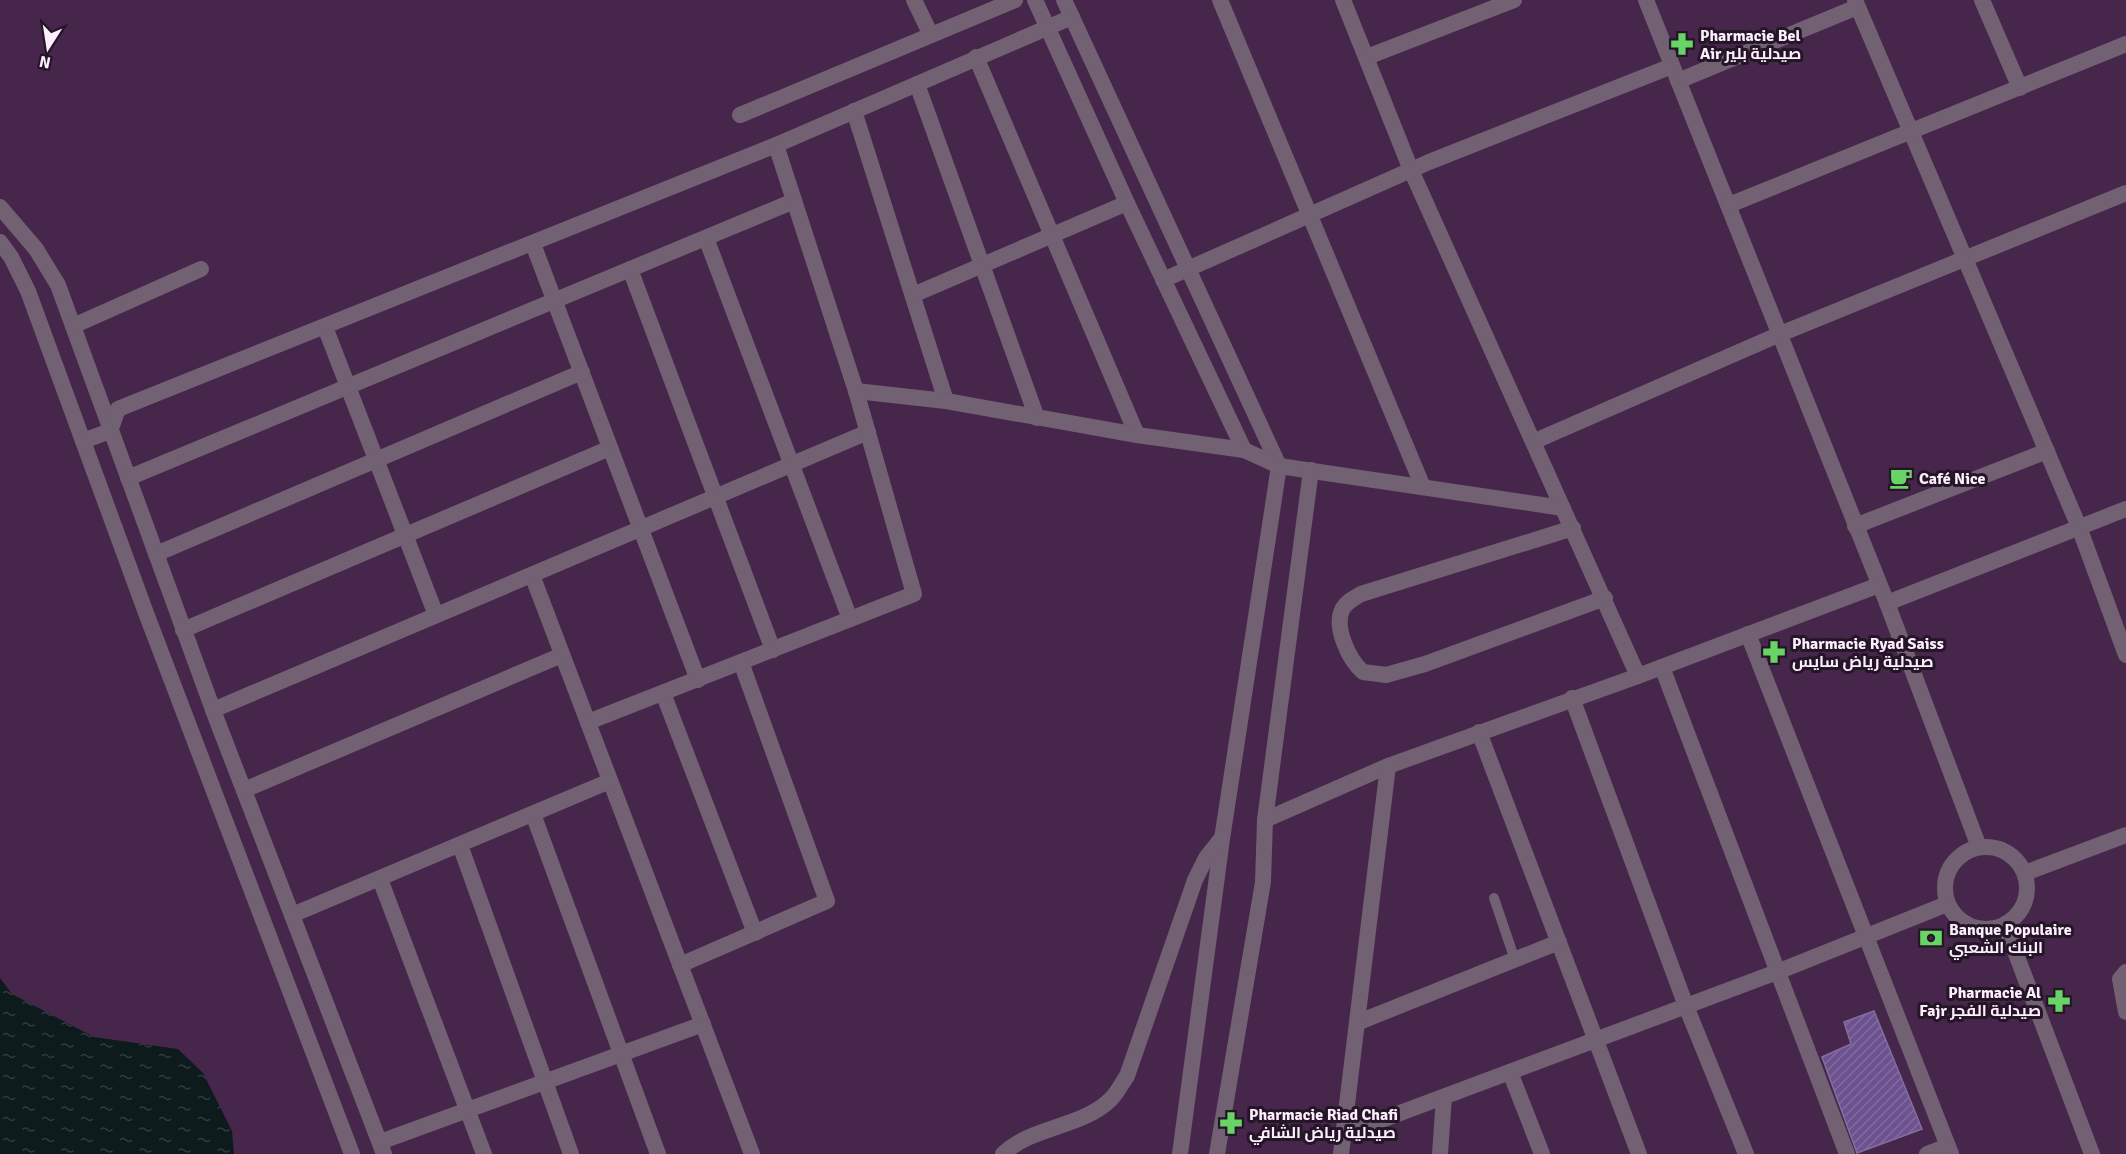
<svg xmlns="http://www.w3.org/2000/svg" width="2126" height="1154" font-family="Signika,Cairo,sans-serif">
  <defs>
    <pattern id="water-ripples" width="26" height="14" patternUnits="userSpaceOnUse" patternTransform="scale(1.5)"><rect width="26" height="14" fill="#0d1b1d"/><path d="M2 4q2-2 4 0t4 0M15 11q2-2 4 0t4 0" fill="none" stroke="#313c3f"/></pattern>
    <pattern id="building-hatch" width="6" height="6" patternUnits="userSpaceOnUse" patternTransform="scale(1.5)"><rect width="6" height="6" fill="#6d5290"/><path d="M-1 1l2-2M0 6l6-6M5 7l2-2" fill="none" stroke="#836ba1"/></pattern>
  </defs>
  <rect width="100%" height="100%" fill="#46264a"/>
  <path fill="url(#water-ripples)" d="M 0,978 L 12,994 L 94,1037 L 178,1049 L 203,1073 L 232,1131 L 234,1154 L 0,1154 Z"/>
  <path fill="url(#building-hatch)" stroke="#826f9e" stroke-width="1.5" d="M 1874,1011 L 1922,1129 L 1857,1153 L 1822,1057 L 1851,1044 L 1844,1022 Z"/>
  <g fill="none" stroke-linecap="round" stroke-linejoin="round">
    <path stroke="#716172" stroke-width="10" d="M 1494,898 L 1515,960"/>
    <g stroke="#716172" stroke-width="16">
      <path d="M 914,0 L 931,35"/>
      <path d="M 1035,0 L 1127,203 L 1244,450"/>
      <path d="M 1064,0 L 1279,466 L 1222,839 L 1180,1154"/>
      <path d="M 1220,0 L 1423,487"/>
      <path d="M 1343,0 L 1411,170 L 1638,676"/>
      <path d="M 1646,0 L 1887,603 L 1979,847"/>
      <path d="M 1855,0 L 2079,527 L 2126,655"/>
      <path d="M 1982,0 L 2020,88"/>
      <path d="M 976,57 L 1137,435"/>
      <path d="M 1367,57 L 1514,0"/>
      <path d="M 1678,81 L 1857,7"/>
      <path d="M 917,84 L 1037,418"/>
      <path d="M 854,111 L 946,401"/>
      <path d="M 740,115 L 1015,0"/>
      <path d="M 1729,205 L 2126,44"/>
      <path d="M 0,207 L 36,249 L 58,285 L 216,718 L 384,1154"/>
      <path d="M 706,238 L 850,619"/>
      <path d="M 0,242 L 11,257 L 28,291 L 146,613 L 352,1154"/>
      <path d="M 533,244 L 698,680"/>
      <path d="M 630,269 L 773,650"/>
      <path d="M 1163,280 L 1429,162 L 1672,66"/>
      <path d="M 913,295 L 1127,203"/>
      <path d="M 73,326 L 201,269"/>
      <path d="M 325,327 L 436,615"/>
      <path d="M 856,391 L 946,401 L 1137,435 L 1244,450 L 1279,466 L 1563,508"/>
      <path d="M 83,441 L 110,431 L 118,409 L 776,145 L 1072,17"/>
      <path d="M 1535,441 L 1780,334 L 2126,193"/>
      <path d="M 128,478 L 794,201"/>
      <path d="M 1855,526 L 2047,451"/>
      <path d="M 1573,528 L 1361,594 C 1354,598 1346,602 1342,610 C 1334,628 1349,660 1363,672 L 1386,675 L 1425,664 L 1605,598"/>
      <path d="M 156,554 L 582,372"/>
      <path d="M 532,575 L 752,1154"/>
      <path d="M 1887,603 L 2126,509"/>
      <path d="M 183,630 L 610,448"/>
      <path d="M 1748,634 L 1951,1154"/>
      <path d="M 1662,667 L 1847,1154"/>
      <path d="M 663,693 L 755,933"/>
      <path d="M 1572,698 L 1686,1006 L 1746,1154"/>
      <path d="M 213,710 L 868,432"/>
      <path d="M 588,722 L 914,594 L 856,391 L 776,145"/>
      <path d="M 1479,732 L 1639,1154"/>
      <path d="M 244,790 L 562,655"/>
      <path d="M 533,814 L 658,1154"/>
      <path d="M 1265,820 L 1388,766 L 1638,676 L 1879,585"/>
      <path d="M 460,845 L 571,1154"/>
      <circle cx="1986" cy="888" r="41"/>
      <path d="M 2025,873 L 2126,835"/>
      <path d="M 380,879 L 484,1154"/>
      <path d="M 292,915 L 610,781"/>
      <path d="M 2005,925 L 2092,1154"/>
      <path d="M 680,965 L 827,901 L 741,662"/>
      <path d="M 2126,972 L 2120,979 L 2126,1012"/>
      <path d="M 1359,1022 L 1559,942"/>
      <path d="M 1510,1072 L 1542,1154"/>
      <path d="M 1344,1134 L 1777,972 L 1947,904"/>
      <path d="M 380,1142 L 703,1024"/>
      <path d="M 1003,1154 C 1032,1126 1082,1128 1111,1099 C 1117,1093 1122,1083 1127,1076 L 1195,880 L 1206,858 L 1221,839"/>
      <path d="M 1217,1154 L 1263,882 L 1265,820 L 1311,470"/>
      <path d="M 1341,1154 L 1388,766"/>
      <path d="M 1440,1154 L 1444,1097"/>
      <path d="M 1927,1154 L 1948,1146"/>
    </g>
  </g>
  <defs>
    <g id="pharmacy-bare" transform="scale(1.8)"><path d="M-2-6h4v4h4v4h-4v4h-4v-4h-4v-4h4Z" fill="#68d465" stroke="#241626" stroke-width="2.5" paint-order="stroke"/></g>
    <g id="cafe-bare" transform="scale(1.8)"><path d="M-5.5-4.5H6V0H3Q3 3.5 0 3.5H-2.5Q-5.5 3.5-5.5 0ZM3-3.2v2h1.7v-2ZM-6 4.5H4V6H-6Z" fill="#68d465" stroke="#241626" stroke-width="2.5" paint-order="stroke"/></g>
    <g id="bank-bare" transform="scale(1.8)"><path d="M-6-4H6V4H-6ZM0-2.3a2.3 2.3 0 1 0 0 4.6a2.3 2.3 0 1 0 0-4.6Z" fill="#68d465" stroke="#241626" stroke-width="2.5" paint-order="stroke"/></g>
  </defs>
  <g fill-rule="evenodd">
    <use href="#pharmacy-bare" x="1682" y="44"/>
    <use href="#cafe-bare" x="1901" y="478"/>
    <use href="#pharmacy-bare" x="1774" y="652"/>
    <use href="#bank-bare" x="1931" y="938"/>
    <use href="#pharmacy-bare" x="2059" y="1001"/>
    <use href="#pharmacy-bare" x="1231" y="1123"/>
  </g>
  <g text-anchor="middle" stroke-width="6" stroke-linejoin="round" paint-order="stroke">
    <g font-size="16" font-weight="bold" fill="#fdedff" stroke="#241626" text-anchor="start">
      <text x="1700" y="41">Pharmacie Bel<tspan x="1700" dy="18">Air صيدلية بلير</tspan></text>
      <text x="1919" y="484">Café Nice</text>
      <text x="1792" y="649">Pharmacie Ryad Saiss<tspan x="1792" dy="18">صيدلية رياض سايس</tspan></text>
      <text x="1949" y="935">Banque Populaire<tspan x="1949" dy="18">البنك الشعبي</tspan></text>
      <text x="2041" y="998" text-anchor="end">Pharmacie Al<tspan x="2041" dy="18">Fajr صيدلية الفجر</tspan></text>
      <text x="1249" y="1120">Pharmacie Riad Chafi<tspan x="1249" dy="18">صيدلية رياض الشافي</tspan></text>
    </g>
  </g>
  <g transform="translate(48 48) rotate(192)" stroke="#241626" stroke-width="4.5" paint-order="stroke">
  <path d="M0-4.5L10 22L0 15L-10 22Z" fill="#fdedff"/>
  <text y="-9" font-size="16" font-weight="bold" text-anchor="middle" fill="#fdedff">N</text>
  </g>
</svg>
